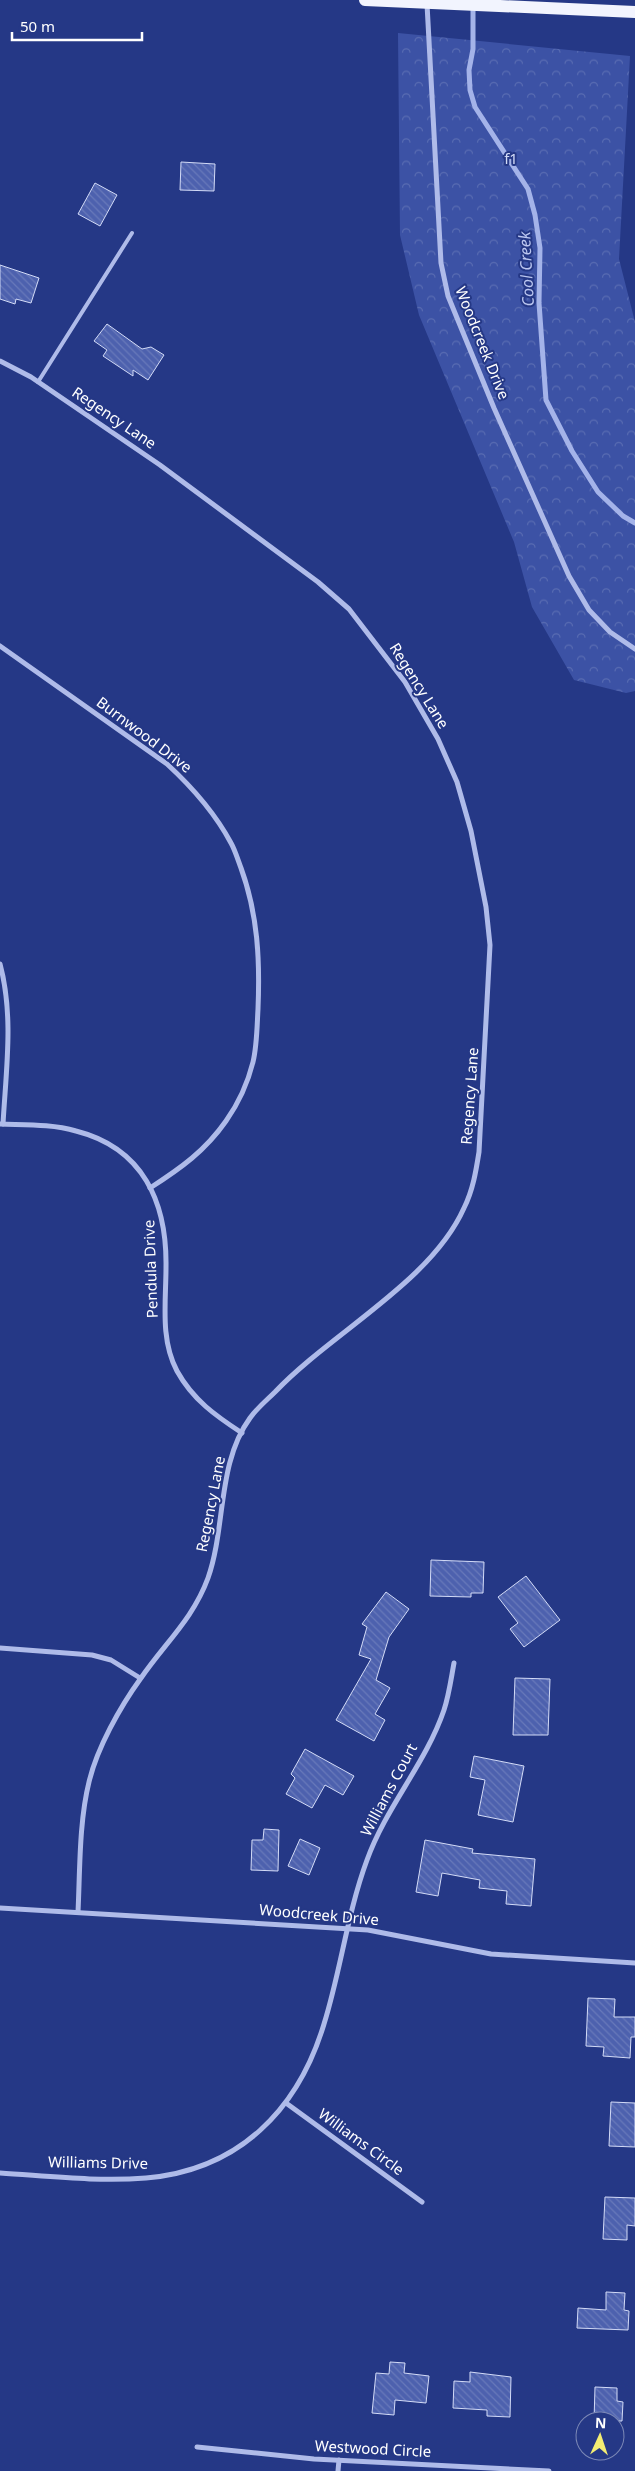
<svg xmlns="http://www.w3.org/2000/svg" width="635" height="2471" font-family="'Noto Sans',sans-serif">
  <defs>
    <pattern id="forest-crowns" width="20" height="18" patternUnits="userSpaceOnUse" patternTransform="scale(1.25)"><rect width="20" height="18" fill="#3c52a5"/><path d="M2 6a3 3 0 1 1 6 0M12 15a3 3 0 1 1 6 0" fill="none" stroke="#596cb2"/></pattern>
    <pattern id="building-back-hatch" width="6" height="6" patternUnits="userSpaceOnUse" patternTransform="scale(1.25)"><rect width="6" height="6" fill="#4d61ae"/><path d="M-1 5l2 2M0 0l6 6M5-1l2 2" fill="none" stroke="#6879ba"/></pattern>
  </defs>
  <rect width="100%" height="100%" fill="#253886"/>
  <path fill="url(#forest-crowns)" d="M 398,33 L 630,56 L 619,259 L 635,322 L 635,691 L 626,693 L 574,680 L 532,607 L 514,542 L 419,315 L 400,235 Z"/>
  <g fill="none" stroke-linecap="round" stroke-linejoin="round">
    <path stroke="#a4b3e9" stroke-width="5" d="M 473,5 L 473,49 L 469,70 L 470,90 L 475,107 L 528,189 L 535,215 L 540,248 L 539,303 L 546,400 L 572,451 L 598,492 L 623,516 L 635,523"/>
  </g>
  <g fill="url(#building-back-hatch)" stroke="#d3dbf7">
    <path d="M 181,162 L 215,164 L 214,191 L 180,190 Z"/>
    <path d="M 95,183 L 117,195 L 100,226 L 78,214 Z"/>
    <path d="M 0,265 L 39,278 L 31,303 L 16,299 L 15,304 L 0,299 Z"/>
    <path d="M 107,324 L 142,349 L 151,347 L 164,355 L 148,380 L 133,370 L 133,376 L 103,356 L 107,350 L 94,341 Z"/>
    <path d="M 431,1560 L 484,1562 L 483,1593 L 471,1593 L 471,1597 L 430,1596 Z"/>
    <path d="M 526,1576 L 560,1620 L 524,1647 L 510,1629 L 518,1623 L 498,1597 Z"/>
    <path d="M 386,1592 L 409,1609 L 389,1637 L 376,1680 L 390,1688 L 375,1714 L 385,1720 L 374,1741 L 336,1720 L 371,1659 L 359,1655 L 367,1627 L 362,1624 Z"/>
    <path d="M 515,1678 L 550,1679 L 548,1735 L 513,1735 Z"/>
    <path d="M 305,1749 L 354,1776 L 343,1795 L 325,1785 L 312,1808 L 286,1794 L 295,1778 L 291,1774 Z"/>
    <path d="M 474,1756 L 524,1766 L 513,1822 L 478,1815 L 485,1780 L 470,1777 Z"/>
    <path d="M 264,1829 L 279,1830 L 278,1871 L 251,1870 L 252,1840 L 263,1840 Z"/>
    <path d="M 300,1839 L 320,1848 L 309,1875 L 288,1866 Z"/>
    <path d="M 425,1840 L 473,1849 L 472,1853 L 535,1859 L 531,1906 L 506,1904 L 507,1891 L 479,1888 L 480,1880 L 442,1873 L 438,1896 L 416,1892 Z"/>
    <path d="M 588,1998 L 615,1999 L 614,2017 L 635,2017 L 635,2037 L 631,2037 L 630,2058 L 603,2056 L 604,2047 L 586,2046 Z"/>
    <path d="M 611,2102 L 635,2103 L 635,2147 L 609,2146 Z"/>
    <path d="M 605,2197 L 635,2198 L 635,2226 L 627,2225 L 627,2240 L 603,2239 Z"/>
    <path d="M 606,2292 L 625,2293 L 624,2310 L 629,2311 L 628,2330 L 577,2328 L 578,2308 L 606,2310 Z"/>
    <path d="M 390,2362 L 405,2363 L 404,2373 L 429,2376 L 426,2403 L 395,2400 L 394,2415 L 372,2413 L 376,2373 L 389,2374 Z"/>
    <path d="M 470,2372 L 511,2377 L 510,2417 L 487,2416 L 487,2410 L 453,2408 L 454,2381 L 470,2382 Z"/>
    <path d="M 595,2387 L 617,2388 L 617,2401 L 623,2402 L 622,2421 L 594,2421 Z"/>
  </g>
  <g fill="none" stroke-linecap="round" stroke-linejoin="round">
    <path stroke="#afbbe9" stroke-width="4" d="M 38,382 L 132,233"/>
    <g stroke="#afbbe9" stroke-width="5">
      <path d="M 427,4 L 441,263 L 448,296 L 494,408 L 569,576 L 589,610 L 610,632 L 635,649"/>
      <path d="M 0,361 L 31,377 L 160,465 L 318,582 L 349,609 L 405,682 L 438,739 L 457,782 L 471,831 L 486,907 L 490,945 L 479,1152 C 476,1171 473,1190 464,1208 C 431,1282 332,1332 275,1392 C 267,1400 257,1408 250,1418 C 217,1463 226,1527 208,1578 C 193,1619 165,1643 141,1678 C 120,1707 97,1748 89,1782 C 79,1822 80,1871 78,1912"/>
      <path d="M 0,646 L 167,764 C 192,787 215,813 231,843 C 235,850 238,860 241,868 C 258,915 260,960 258,1009 C 257,1026 257,1046 253,1062 C 248,1082 238,1104 226,1121 C 205,1151 181,1168 150,1188"/>
      <path d="M 0,964 C 14,1016 6,1070 3,1124"/>
      <path d="M 0,1124 C 25,1125 52,1124 76,1131 C 143,1148 167,1202 166,1267 C 166,1302 160,1339 177,1371 C 193,1400 216,1416 242,1433"/>
      <path d="M 0,1648 L 92,1655 L 111,1660 L 140,1678"/>
      <path d="M 0,1908 L 368,1930 L 491,1954 L 635,1963"/>
      <path d="M 286,2103 L 422,2202"/>
      <path d="M 0,2173 C 48,2176 98,2182 146,2178 C 239,2170 298,2110 324,2024 C 341,1970 347,1914 367,1860 C 386,1807 426,1763 444,1710 C 449,1695 451,1679 454,1663"/>
      <path d="M 197,2447 L 314,2459 L 549,2471"/>
      <path d="M 338,2471 L 339,2460"/>
    </g>
    <path stroke="#f2f4fe" stroke-width="12" d="M 365,0 L 635,12"/>
  </g>
  <g text-anchor="middle" stroke-width="4" stroke-linejoin="round" paint-order="stroke">
    <g font-size="15" fill="#d3dbf7" stroke="#253886">
      <text x="511" y="164">f1</text>
    </g>
    <g font-size="15" fill="#fff" stroke="#253886">
      <text transform="translate(482 343) rotate(68)" y="5">Woodcreek Drive</text>
      <text transform="translate(114 418) rotate(34)" y="5">Regency Lane</text>
      <text transform="translate(419 686) rotate(58)" y="5">Regency Lane</text>
      <text transform="translate(144 735) rotate(37)" y="5">Burnwood Drive</text>
      <text transform="translate(470 1096) rotate(-86)" y="5">Regency Lane</text>
      <text transform="translate(151 1269) rotate(-92)" y="5">Pendula Drive</text>
      <text transform="translate(211 1504) rotate(-79)" y="5">Regency Lane</text>
      <text transform="translate(389 1790) rotate(-62)" y="5">Williams Court</text>
      <text transform="translate(319 1915) rotate(5)" y="5">Woodcreek Drive</text>
      <text transform="translate(361 2142) rotate(36)" y="5">Williams Circle</text>
      <text transform="translate(98 2163) rotate(1)" y="5">Williams Drive</text>
      <text transform="translate(373 2449) rotate(3)" y="5">Westwood Circle</text>
    </g>
    <g font-size="16" font-style="italic" fill="#bbc6f0" stroke="#253886">
      <text transform="translate(526 269) rotate(-93)" y="6">Cool Creek</text>
    </g>
  </g>
  <g transform="translate(600 2436) rotate(3)"><circle r="24" fill="#253886" stroke="#7c88b6"/>
  <path d="M0-4L9 19L0 12L-9 19Z" fill="#f3ed73"/>
  <text y="-8" font-size="14" font-weight="bold" text-anchor="middle" fill="#ffffff">N</text>
  </g>
  <path d="M12 32v8h130v-8" fill="none" stroke="#ffffff" stroke-width="2.5"/>
  <text x="20" y="32" font-size="15" fill="#ffffff" stroke="#253886" stroke-width="4" paint-order="stroke">50 m</text>
</svg>
